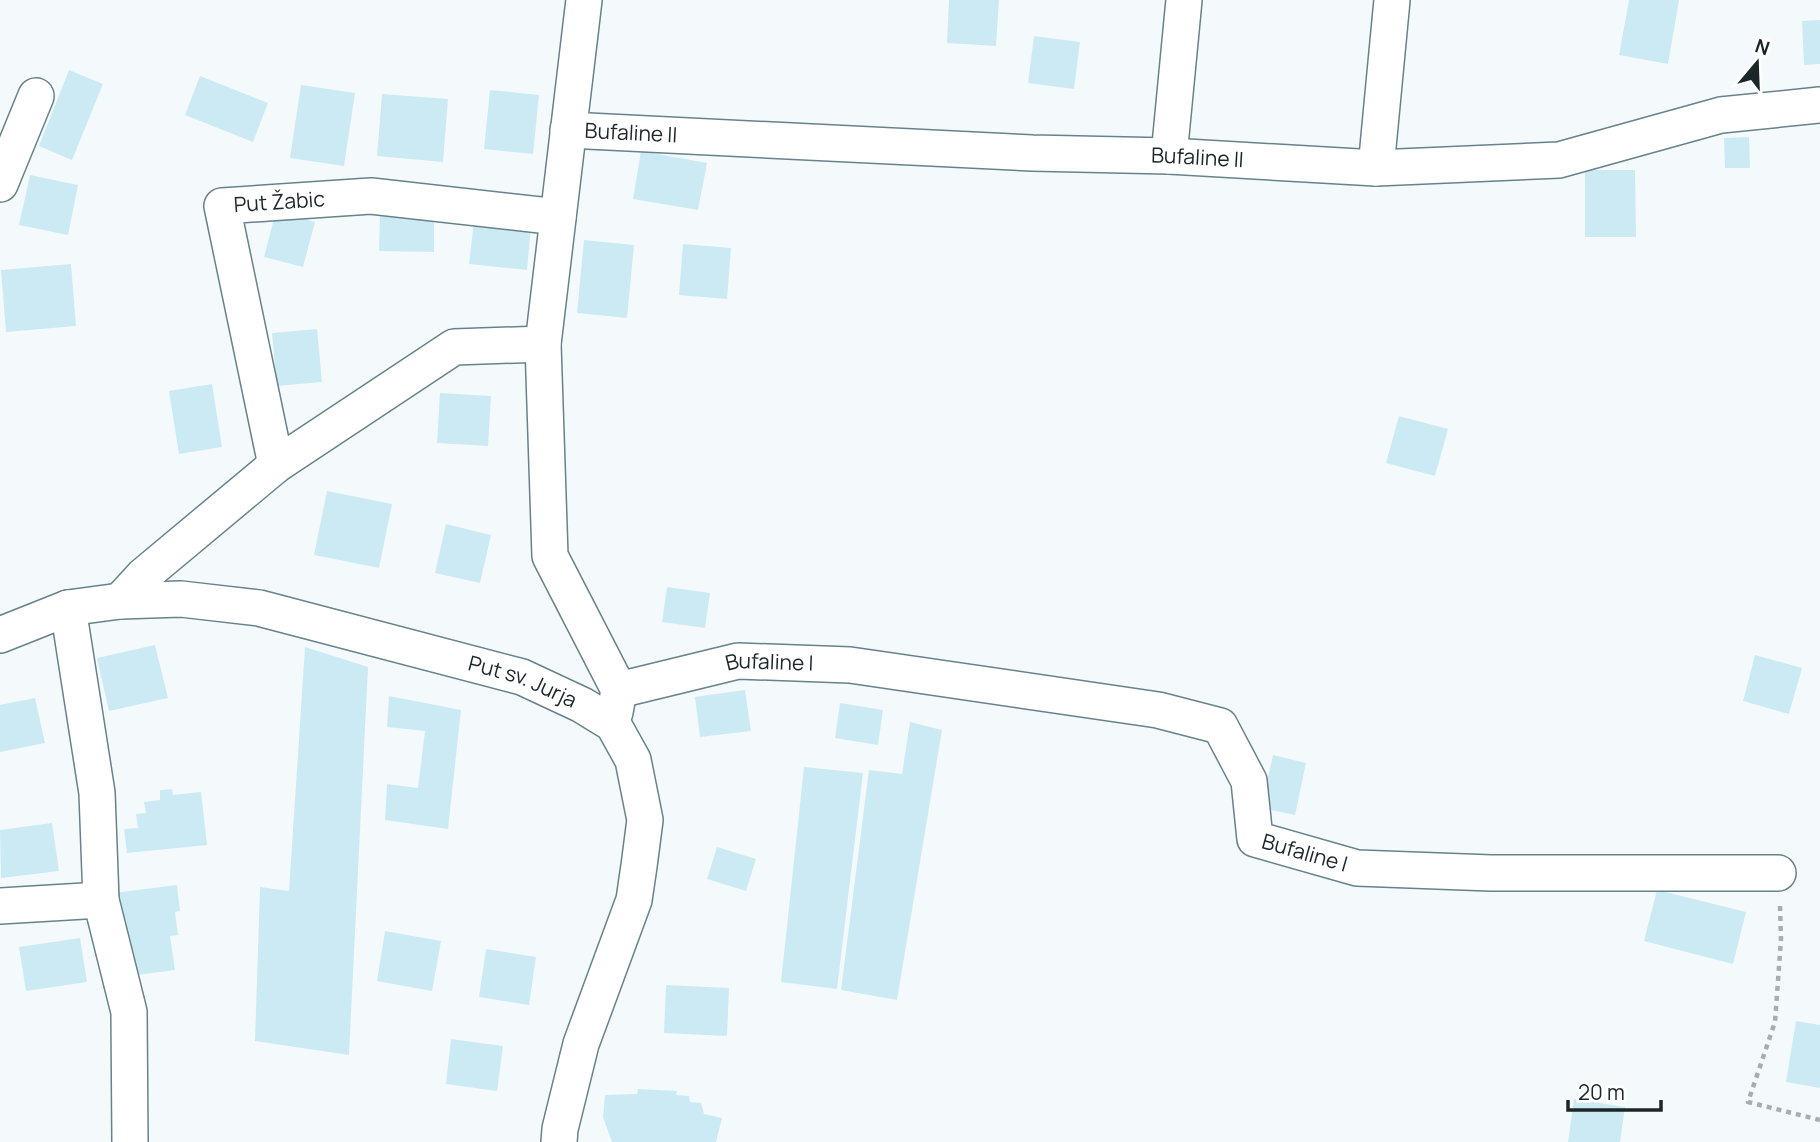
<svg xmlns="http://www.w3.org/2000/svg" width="1820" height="1142" font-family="Manrope,sans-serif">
  <rect width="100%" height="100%" fill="#f4fafc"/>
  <g fill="#cceaf3">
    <path d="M 949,0 L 999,0 L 996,46 L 947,43 Z"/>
    <path d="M 1629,0 L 1679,0 L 1668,64 L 1619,55 Z"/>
    <path d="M 1820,20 L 1820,64 L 1804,65 L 1802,21 Z"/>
    <path d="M 1034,36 L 1080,42 L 1074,89 L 1028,83 Z"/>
    <path d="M 69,70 L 103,84 L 72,160 L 39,146 Z"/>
    <path d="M 200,76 L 268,103 L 253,142 L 185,115 Z"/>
    <path d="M 301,85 L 355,93 L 344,166 L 290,158 Z"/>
    <path d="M 490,90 L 539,95 L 533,154 L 484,149 Z"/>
    <path d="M 382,94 L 448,99 L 443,162 L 377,156 Z"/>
    <path d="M 1749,137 L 1750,168 L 1725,168 L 1724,138 Z"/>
    <path d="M 641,151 L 707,163 L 698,210 L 633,199 Z"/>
    <path d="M 1585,170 L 1635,170 L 1636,237 L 1585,237 Z"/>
    <path d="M 30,175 L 78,185 L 68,235 L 19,225 Z"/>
    <path d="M 276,211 L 315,222 L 303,267 L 264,257 Z"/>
    <path d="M 380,214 L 434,215 L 434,252 L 379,251 Z"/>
    <path d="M 474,221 L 531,227 L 527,270 L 469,264 Z"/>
    <path d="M 584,240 L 634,245 L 627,318 L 577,313 Z"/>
    <path d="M 683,244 L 731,248 L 727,299 L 679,295 Z"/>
    <path d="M 71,264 L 76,326 L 6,332 L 1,270 Z"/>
    <path d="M 317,329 L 322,382 L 277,386 L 272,333 Z"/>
    <path d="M 212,384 L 222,447 L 179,454 L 169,391 Z"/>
    <path d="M 440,393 L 491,396 L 488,446 L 437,443 Z"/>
    <path d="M 1399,416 L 1448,429 L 1435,476 L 1386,463 Z"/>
    <path d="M 327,491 L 392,504 L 379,568 L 314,555 Z"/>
    <path d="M 446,524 L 491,535 L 480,583 L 435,573 Z"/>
    <path d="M 667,587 L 710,593 L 705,628 L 662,622 Z"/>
    <path d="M 155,645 L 168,698 L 109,711 L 97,658 Z"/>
    <path d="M 305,647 L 368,667 L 349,1055 L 255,1041 L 260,887 L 289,891 Z"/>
    <path d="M 1755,655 L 1802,668 L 1789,714 L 1743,701 Z"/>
    <path d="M 745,690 L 751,731 L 700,737 L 695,697 Z"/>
    <path d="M 389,696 L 461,710 L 448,829 L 385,820 L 387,784 L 418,788 L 425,731 L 387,727 Z"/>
    <path d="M 35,698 L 45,743 L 0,752 L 0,705 Z"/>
    <path d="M 840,703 L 883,710 L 878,745 L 835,738 Z"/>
    <path d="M 910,722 L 942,730 L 897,1000 L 841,990 L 869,770 L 902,774 Z"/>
    <path d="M 1273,755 L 1306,763 L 1295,815 L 1261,808 Z"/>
    <path d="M 804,767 L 863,773 L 837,989 L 781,982 Z"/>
    <path d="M 172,789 L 173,795 L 201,792 L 207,845 L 127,853 L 124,829 L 138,828 L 136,814 L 146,813 L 144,802 L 160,800 L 160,790 Z"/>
    <path d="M 52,823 L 59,871 L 1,878 L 0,830 Z"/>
    <path d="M 717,847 L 756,859 L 746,891 L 707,879 Z"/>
    <path d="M 177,885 L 180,911 L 175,912 L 178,935 L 170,936 L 175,970 L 137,975 L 135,958 L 123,960 L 114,893 Z"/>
    <path d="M 1657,890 L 1746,912 L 1733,964 L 1644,941 Z"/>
    <path d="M 385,931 L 441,941 L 432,991 L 377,981 Z"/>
    <path d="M 80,938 L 87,982 L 26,991 L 19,947 Z"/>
    <path d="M 486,949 L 536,957 L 529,1005 L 479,997 Z"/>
    <path d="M 666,985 L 729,988 L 727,1036 L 664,1033 Z"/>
    <path d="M 1796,1021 L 1820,1025 L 1820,1088 L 1786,1082 Z"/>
    <path d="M 451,1039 L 503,1046 L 497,1091 L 446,1084 Z"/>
    <path d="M 638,1089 L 677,1091 L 676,1095 L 689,1096 L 690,1102 L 701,1103 L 704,1114 L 722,1118 L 716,1142 L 612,1142 L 603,1117 L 605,1095 L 637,1094 Z"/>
    <path d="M 1574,1099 L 1625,1107 L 1620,1142 L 1568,1142 Z"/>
  </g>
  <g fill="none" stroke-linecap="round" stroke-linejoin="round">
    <g stroke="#67828b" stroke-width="38">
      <g id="minor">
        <path d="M 584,0 L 543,344 L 550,556 L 619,690 L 615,712"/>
        <path id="s1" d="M 568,130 L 1032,153 L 1169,156 L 1376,168 L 1559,160 L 1721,115 L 1820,105"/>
        <path d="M 1169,156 L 1184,0"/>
        <path d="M 1376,168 L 1392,0"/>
        <path d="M 0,184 L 36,96"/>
        <path id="s2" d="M 276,465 L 222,206 L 371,196 L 558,217"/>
        <path d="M 120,601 L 143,576 L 276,465 L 454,347 L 543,344"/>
        <path d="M 68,608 L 97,793 L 101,900 L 129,1012 L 130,1142"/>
        <path id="s3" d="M 0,635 L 68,608 L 120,601 L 181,599 L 259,608 L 522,677 L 582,705 L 613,724 L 633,760 L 645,820 L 639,866 L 634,900 L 581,1044 L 560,1129 L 559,1142"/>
        <path id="s4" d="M 619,690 L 738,661 L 850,665 L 1158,710 L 1220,726 L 1249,781 L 1255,839 L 1357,868 L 1491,873 L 1778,873"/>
        <path d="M 0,906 L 101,900"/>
      </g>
    </g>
    <path stroke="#a7aeb1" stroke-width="4.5" stroke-dasharray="5 5" stroke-linecap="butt" d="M 1780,906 L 1781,939 L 1775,1022 L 1748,1102 L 1820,1120"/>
    <use href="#minor" stroke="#fff" stroke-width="35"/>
  </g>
  <g text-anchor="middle" stroke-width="6" stroke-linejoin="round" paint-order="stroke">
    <g font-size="21" fill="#1b2629" stroke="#fff">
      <text dy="7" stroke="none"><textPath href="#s1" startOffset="63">Bufaline II</textPath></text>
      <text dy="7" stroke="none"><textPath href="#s1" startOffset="630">Bufaline II</textPath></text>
      <text dy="7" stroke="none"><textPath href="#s2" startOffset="322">Put Žabic</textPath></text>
      <text dy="7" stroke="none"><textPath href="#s4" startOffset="154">Bufaline I</textPath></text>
      <text dy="7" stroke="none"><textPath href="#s3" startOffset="539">Put sv. Jurja</textPath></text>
      <text dy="7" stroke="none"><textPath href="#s4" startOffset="782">Bufaline I</textPath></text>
    </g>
  </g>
  <g transform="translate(1757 63) rotate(19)" stroke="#ffffff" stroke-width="5" paint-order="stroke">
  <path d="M0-5L12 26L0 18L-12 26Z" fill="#1b2629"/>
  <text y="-10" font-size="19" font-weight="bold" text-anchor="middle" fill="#1b2629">N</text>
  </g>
  <path d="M1568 1100v10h93v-10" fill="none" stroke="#1b2629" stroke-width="3.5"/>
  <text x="1578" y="1100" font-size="21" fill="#1b2629" stroke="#ffffff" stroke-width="5" paint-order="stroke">20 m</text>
</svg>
